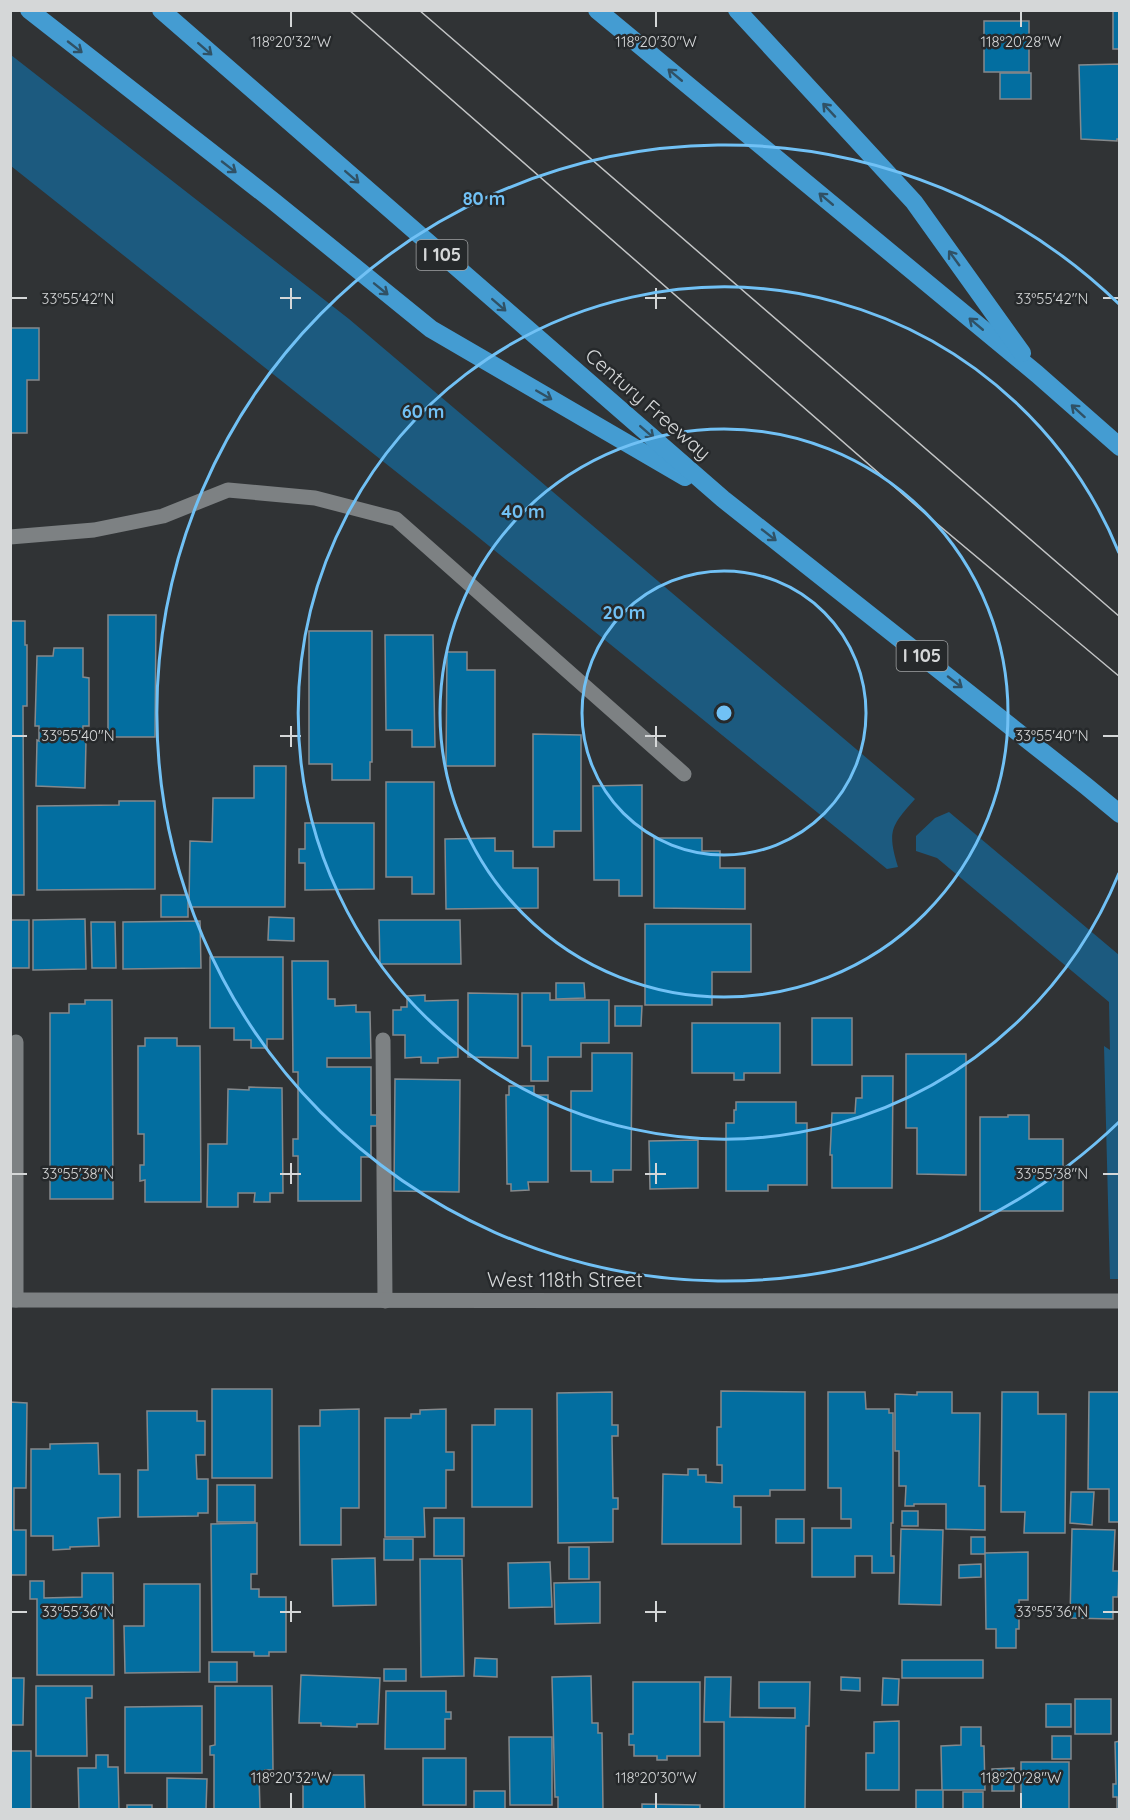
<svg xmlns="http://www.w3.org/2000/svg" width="1130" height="1820" font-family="Quicksand,sans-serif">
  <rect width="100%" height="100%" fill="#303335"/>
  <g fill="#1c5a7f">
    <path d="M 11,55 L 349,319 L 915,799 C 891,826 887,831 898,867 L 887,869 L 467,528 L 11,166 Z"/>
    <path d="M 949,812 L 1119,955 L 1119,1279 L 1110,1279 L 1104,1046 L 1110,1050 L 1109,1002 L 937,858 L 916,851 L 916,836 L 935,818 Z"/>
  </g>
  <g fill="#036ea0" stroke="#85898c" stroke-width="1.5">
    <rect x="1113" y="10" width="7" height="39"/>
    <rect x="984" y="21" width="45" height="51"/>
    <path d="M 1120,64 L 1120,139 L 1117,139 L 1117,141 L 1081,139 L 1079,65 Z"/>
    <rect x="1000" y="73" width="31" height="26"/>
    <path d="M 10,328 L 39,328 L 39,380 L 27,380 L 27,433 L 10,433 Z"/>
    <path d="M 108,615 L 156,615 L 155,737 L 108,737 Z"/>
    <path d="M 10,621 L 25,621 L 25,645 L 27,645 L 27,706 L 23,706 L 24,895 L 10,895 Z"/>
    <path d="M 309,631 L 372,631 L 372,762 L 370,762 L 370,780 L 332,780 L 332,764 L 309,764 Z"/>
    <path d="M 385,635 L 433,635 L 435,747 L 412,747 L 412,730 L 386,730 Z"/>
    <path d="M 54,648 L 83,648 L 83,677 L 89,678 L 89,726 L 83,726 L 82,740 L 86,740 L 85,788 L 36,786 L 37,740 L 39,741 L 39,726 L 35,726 L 37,656 L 53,656 Z"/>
    <path d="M 447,652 L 467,652 L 467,670 L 495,670 L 495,766 L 446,766 Z"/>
    <path d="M 533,734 L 581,735 L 581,831 L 554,831 L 554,847 L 533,847 Z"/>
    <path d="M 254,766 L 286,766 L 285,907 L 189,907 L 190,841 L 212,842 L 213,798 L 254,798 Z"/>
    <path d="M 386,782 L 434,782 L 434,894 L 412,894 L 412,877 L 386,877 Z"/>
    <path d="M 642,785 L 642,896 L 619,896 L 619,880 L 594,880 L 593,786 Z"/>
    <path d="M 119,801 L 155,801 L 155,889 L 37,890 L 37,806 L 119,805 Z"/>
    <path d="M 305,823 L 374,823 L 374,889 L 305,890 L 305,863 L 299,863 L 299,849 L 305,849 Z"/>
    <path d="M 495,838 L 495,851 L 513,851 L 513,868 L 538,868 L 538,908 L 446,909 L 445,839 Z"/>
    <path d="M 654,838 L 702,838 L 702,851 L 720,851 L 720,868 L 745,868 L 745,909 L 654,908 Z"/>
    <rect x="161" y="895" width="27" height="22"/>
    <path d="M 269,917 L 294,918 L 294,941 L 268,940 Z"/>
    <path d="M 85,919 L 86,969 L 33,970 L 33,920 Z"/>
    <rect x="10" y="920" width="19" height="48"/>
    <path d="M 379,920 L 460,920 L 461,964 L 380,964 Z"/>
    <path d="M 200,921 L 201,968 L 123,969 L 123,922 Z"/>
    <path d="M 91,922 L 115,922 L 116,968 L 92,968 Z"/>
    <path d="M 645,924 L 751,924 L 751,972 L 712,972 L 712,1005 L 645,1005 Z"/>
    <path d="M 210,957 L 283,957 L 283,1039 L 267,1039 L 267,1048 L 251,1048 L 251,1040 L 234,1040 L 234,1028 L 210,1028 Z"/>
    <path d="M 292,961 L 328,961 L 328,999 L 335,999 L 335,1006 L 356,1005 L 356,1012 L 370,1012 L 371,1058 L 327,1058 L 327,1067 L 371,1067 L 371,1115 L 377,1115 L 377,1126 L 371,1126 L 371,1157 L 361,1157 L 361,1201 L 298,1201 L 298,1156 L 293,1156 L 293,1139 L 298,1139 L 298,1072 L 293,1072 Z"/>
    <path d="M 556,983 L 584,983 L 585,998 L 556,999 Z"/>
    <path d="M 468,993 L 518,994 L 518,1058 L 468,1057 Z"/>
    <path d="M 522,993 L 550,993 L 550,1000 L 609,1000 L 609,1043 L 581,1043 L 581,1057 L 548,1057 L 548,1081 L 531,1081 L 531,1046 L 522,1046 Z"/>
    <path d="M 425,995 L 425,1001 L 458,1000 L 458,1057 L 438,1058 L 438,1063 L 421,1063 L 421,1057 L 405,1058 L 405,1035 L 393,1035 L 393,1010 L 401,1010 L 401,1007 L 407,1007 L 407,996 Z"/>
    <path d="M 85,1000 L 112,1000 L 113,1199 L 50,1199 L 50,1013 L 69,1013 L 69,1004 L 85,1004 Z"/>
    <path d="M 615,1006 L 642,1006 L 641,1026 L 615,1026 Z"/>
    <rect x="812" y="1018" width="40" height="47"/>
    <path d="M 692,1023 L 780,1023 L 780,1073 L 744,1073 L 744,1080 L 734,1080 L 734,1073 L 692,1073 Z"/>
    <path d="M 145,1038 L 177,1038 L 177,1046 L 200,1046 L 201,1202 L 145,1202 L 145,1180 L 140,1181 L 140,1165 L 144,1165 L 144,1134 L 138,1134 L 138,1046 L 145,1046 Z"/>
    <path d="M 592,1053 L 632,1053 L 631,1170 L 613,1170 L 613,1182 L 591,1182 L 591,1171 L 571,1171 L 571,1091 L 592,1091 Z"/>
    <path d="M 906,1054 L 966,1054 L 966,1175 L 917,1174 L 917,1128 L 906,1128 Z"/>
    <path d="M 862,1076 L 893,1076 L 892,1188 L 832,1188 L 832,1155 L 830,1155 L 832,1113 L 855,1113 L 856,1098 L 862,1098 Z"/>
    <path d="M 395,1079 L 460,1080 L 459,1192 L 394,1191 Z"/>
    <path d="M 509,1086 L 534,1086 L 534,1095 L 548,1095 L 548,1182 L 528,1182 L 529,1190 L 511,1191 L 511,1184 L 507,1184 L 506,1095 L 509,1095 Z"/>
    <path d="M 249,1087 L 282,1088 L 283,1193 L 270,1193 L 270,1202 L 254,1202 L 255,1193 L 238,1193 L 238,1207 L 207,1207 L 208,1144 L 227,1144 L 228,1089 L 249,1090 Z"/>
    <path d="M 736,1102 L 796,1102 L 796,1123 L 807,1123 L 807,1185 L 768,1185 L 768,1191 L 726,1191 L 726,1123 L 734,1123 L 734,1110 L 736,1110 Z"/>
    <path d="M 1008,1115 L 1029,1115 L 1029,1139 L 1063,1139 L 1063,1211 L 980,1211 L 980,1117 L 1008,1117 Z"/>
    <path d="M 698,1140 L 698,1188 L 650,1189 L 649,1141 Z"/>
    <rect x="212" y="1389" width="60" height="89"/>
    <path d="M 721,1391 L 805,1392 L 805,1490 L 770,1490 L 770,1496 L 734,1496 L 734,1507 L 741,1507 L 741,1544 L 662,1544 L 663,1474 L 688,1475 L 688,1469 L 698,1469 L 698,1475 L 706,1475 L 706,1482 L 722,1483 L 722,1465 L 717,1465 L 717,1427 L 721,1427 Z"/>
    <path d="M 612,1392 L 612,1425 L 618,1425 L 618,1436 L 612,1436 L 613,1498 L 618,1498 L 618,1509 L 613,1509 L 613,1542 L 558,1543 L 557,1393 Z"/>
    <path d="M 828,1392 L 865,1392 L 866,1409 L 889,1409 L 889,1413 L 893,1413 L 893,1523 L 891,1523 L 891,1556 L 894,1556 L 894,1573 L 872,1573 L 872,1556 L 855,1556 L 855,1577 L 812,1577 L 812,1528 L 851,1528 L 851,1519 L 841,1519 L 841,1488 L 828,1488 Z"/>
    <path d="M 917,1392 L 952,1392 L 952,1413 L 980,1413 L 979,1486 L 985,1486 L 985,1530 L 946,1529 L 946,1504 L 914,1504 L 914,1506 L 905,1506 L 906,1486 L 899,1486 L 899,1451 L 895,1451 L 895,1394 L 917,1395 Z"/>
    <path d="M 1002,1392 L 1038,1392 L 1038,1414 L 1066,1414 L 1065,1533 L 1024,1533 L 1025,1512 L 1001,1512 Z"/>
    <path d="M 1089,1392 L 1120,1392 L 1120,1522 L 1109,1522 L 1109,1489 L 1088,1489 Z"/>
    <path d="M 10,1402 L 27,1403 L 26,1488 L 14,1488 L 14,1530 L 26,1530 L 26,1575 L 10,1575 Z"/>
    <path d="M 359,1409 L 359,1508 L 341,1508 L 341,1545 L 300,1545 L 299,1426 L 320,1426 L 320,1410 Z"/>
    <path d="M 446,1409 L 446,1452 L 454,1452 L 454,1470 L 446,1470 L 446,1508 L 424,1508 L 425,1537 L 385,1537 L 385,1418 L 411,1418 L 411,1414 L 420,1414 L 420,1410 Z"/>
    <path d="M 495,1409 L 532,1409 L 532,1507 L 472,1507 L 472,1425 L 495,1425 Z"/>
    <path d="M 147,1411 L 197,1411 L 197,1421 L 205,1421 L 205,1455 L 196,1455 L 197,1479 L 208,1479 L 208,1513 L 198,1513 L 198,1516 L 138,1517 L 138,1470 L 148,1470 Z"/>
    <path d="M 98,1443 L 99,1474 L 120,1474 L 120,1517 L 98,1518 L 99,1546 L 70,1547 L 70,1549 L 53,1550 L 53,1536 L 31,1536 L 31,1449 L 50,1449 L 50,1444 Z"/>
    <rect x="217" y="1485" width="38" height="37"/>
    <path d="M 1071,1492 L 1094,1492 L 1092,1525 L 1070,1523 Z"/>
    <rect x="902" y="1511" width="16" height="15"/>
    <rect x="434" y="1518" width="30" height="38"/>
    <rect x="776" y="1519" width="28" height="24"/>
    <path d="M 257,1523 L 257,1574 L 251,1574 L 251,1589 L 259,1589 L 259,1597 L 286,1597 L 286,1652 L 269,1652 L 269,1656 L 254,1656 L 254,1652 L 212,1652 L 211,1524 Z"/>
    <path d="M 901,1529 L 943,1530 L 941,1605 L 899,1604 Z"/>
    <path d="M 1072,1529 L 1115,1530 L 1113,1571 L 1119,1571 L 1118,1597 L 1113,1597 L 1113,1619 L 1070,1618 Z"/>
    <rect x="971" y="1537" width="14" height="17"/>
    <rect x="384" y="1539" width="29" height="21"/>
    <rect x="569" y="1547" width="20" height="32"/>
    <path d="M 1028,1552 L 1028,1600 L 1019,1600 L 1019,1629 L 1016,1629 L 1016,1648 L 996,1648 L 996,1629 L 986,1629 L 985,1553 Z"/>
    <path d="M 375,1558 L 376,1605 L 333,1606 L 332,1559 Z"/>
    <path d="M 420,1559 L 462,1559 L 464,1676 L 421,1677 Z"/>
    <path d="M 550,1562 L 552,1607 L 509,1608 L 508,1563 Z"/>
    <path d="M 981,1564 L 981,1577 L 959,1578 L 959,1565 Z"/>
    <path d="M 82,1573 L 113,1573 L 114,1675 L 37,1675 L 37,1599 L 30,1599 L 30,1581 L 44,1581 L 44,1598 L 82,1597 Z"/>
    <path d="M 600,1582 L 600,1623 L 555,1624 L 554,1583 Z"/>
    <path d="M 144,1584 L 200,1584 L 200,1672 L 125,1673 L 124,1626 L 144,1626 Z"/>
    <path d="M 475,1658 L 497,1659 L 497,1677 L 474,1676 Z"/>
    <rect x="902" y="1660" width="81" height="18"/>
    <rect x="209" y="1662" width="28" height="20"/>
    <rect x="384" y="1669" width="22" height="12"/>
    <path d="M 301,1675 L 380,1678 L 378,1724 L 357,1724 L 357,1727 L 321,1726 L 321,1723 L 299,1723 Z"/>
    <path d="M 591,1676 L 592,1723 L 598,1723 L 598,1733 L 602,1733 L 603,1810 L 558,1810 L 558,1797 L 555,1797 L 552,1677 Z"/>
    <path d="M 705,1677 L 731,1677 L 730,1717 L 795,1718 L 795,1708 L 759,1708 L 759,1682 L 810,1682 L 809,1726 L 806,1726 L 805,1810 L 724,1810 L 724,1722 L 704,1722 Z"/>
    <path d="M 841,1677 L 860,1678 L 860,1691 L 841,1690 Z"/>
    <path d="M 10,1678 L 24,1678 L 23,1725 L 10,1725 Z"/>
    <path d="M 883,1678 L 899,1679 L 898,1705 L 882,1705 Z"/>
    <path d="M 633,1682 L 700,1682 L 700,1756 L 667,1756 L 667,1760 L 657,1760 L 657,1756 L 634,1756 L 634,1745 L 629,1745 L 629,1734 L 633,1734 Z"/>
    <path d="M 36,1686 L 92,1686 L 92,1698 L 86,1698 L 87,1756 L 36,1756 Z"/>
    <path d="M 215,1686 L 272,1686 L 273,1770 L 265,1770 L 265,1774 L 259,1774 L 260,1810 L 214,1810 L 214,1755 L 210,1755 L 210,1746 L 215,1745 Z"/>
    <path d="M 386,1691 L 446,1691 L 446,1712 L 451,1712 L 451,1719 L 445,1719 L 445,1749 L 385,1749 Z"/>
    <rect x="1075" y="1699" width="36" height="35"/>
    <rect x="1046" y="1704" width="25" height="23"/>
    <path d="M 202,1706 L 202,1773 L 125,1773 L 125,1707 Z"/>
    <path d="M 899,1721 L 899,1790 L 866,1790 L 866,1753 L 874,1753 L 874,1722 Z"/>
    <path d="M 961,1727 L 981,1727 L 981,1746 L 984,1746 L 985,1790 L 943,1790 L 943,1810 L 916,1810 L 916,1790 L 942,1790 L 941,1746 L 961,1745 Z"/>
    <rect x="1052" y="1736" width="19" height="23"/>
    <path d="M 509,1737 L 552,1737 L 552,1805 L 510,1805 Z"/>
    <path d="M 1120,1741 L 1120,1810 L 1117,1810 L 1117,1797 L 1113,1797 L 1113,1784 L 1116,1784 L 1115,1742 Z"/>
    <rect x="10" y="1751" width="21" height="59"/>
    <path d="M 96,1755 L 108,1755 L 108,1767 L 118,1767 L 119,1810 L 79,1810 L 78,1768 L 96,1768 Z"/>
    <rect x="423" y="1758" width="43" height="47"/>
    <path d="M 1021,1762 L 1069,1762 L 1069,1809 L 1021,1810 Z"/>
    <path d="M 1014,1768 L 1014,1791 L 992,1791 L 992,1769 Z"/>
    <path d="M 303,1775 L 364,1775 L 365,1810 L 303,1810 Z"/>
    <path d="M 167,1778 L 207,1779 L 206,1810 L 167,1810 Z"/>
    <rect x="474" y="1791" width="31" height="19"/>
    <rect x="963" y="1792" width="20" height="18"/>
    <path d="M 642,1804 L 700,1805 L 700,1810 L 642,1810 Z"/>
    <rect x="127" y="1805" width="25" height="5"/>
  </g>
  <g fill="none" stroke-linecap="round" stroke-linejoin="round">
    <g stroke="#7d8183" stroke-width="15">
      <path d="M 10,537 L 94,530 L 163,516 L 228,490 L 315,498 L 396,519 L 684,774"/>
      <path d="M 383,1040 L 385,1301"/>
      <path d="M 16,1042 L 16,1300"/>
      <path d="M 10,1300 L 1120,1301"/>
    </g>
    <g stroke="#449cd2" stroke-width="18">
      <path d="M 29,10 L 272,200 L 431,329 L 685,477"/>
      <path d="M 161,10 L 723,499 L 1086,786 L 1120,814"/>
      <path d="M 597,10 L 1037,374 L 1120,447"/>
      <path d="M 737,10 L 914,202 L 1022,353"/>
    </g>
    <g stroke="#c2c4c5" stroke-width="1.5">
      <path d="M 349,10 L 929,517 L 1120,677"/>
      <path d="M 419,10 L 1120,617"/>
    </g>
  </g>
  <defs><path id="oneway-shaft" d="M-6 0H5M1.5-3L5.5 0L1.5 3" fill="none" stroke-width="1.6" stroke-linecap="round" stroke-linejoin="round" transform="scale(1.5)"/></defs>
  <g stroke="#305165">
    <use href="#oneway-shaft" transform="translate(75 47) rotate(38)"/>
    <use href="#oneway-shaft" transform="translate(205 49) rotate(41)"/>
    <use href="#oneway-shaft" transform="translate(675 75) rotate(-140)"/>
    <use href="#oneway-shaft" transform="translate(829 110) rotate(-133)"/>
    <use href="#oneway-shaft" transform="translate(229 167) rotate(38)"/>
    <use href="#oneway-shaft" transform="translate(352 177) rotate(41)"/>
    <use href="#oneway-shaft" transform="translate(826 199) rotate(-140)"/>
    <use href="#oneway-shaft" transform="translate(954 258) rotate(-126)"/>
    <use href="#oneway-shaft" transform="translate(381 289) rotate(39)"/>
    <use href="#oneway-shaft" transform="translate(499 305) rotate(41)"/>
    <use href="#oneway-shaft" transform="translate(976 324) rotate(-140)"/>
    <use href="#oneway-shaft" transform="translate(544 395) rotate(30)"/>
    <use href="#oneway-shaft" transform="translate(1078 411) rotate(-138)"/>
    <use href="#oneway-shaft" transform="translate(647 432) rotate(41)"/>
    <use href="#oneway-shaft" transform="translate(769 535) rotate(38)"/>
    <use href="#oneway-shaft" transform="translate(955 682) rotate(38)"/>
  </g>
  <path fill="none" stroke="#d5d7d8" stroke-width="2" d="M 291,12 L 291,27M 656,12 L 656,27M 1021,12 L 1021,27M 291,288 L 291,309M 656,288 L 656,309M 12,298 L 27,298M 280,298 L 301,298M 645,298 L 666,298M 1103,298 L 1118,298M 291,726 L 291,747M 656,726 L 656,747M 12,736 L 27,736M 280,736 L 301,736M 645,736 L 666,736M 1103,736 L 1118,736M 291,1163 L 291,1184M 656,1163 L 656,1184M 12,1174 L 27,1174M 280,1174 L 301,1174M 645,1174 L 666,1174M 1103,1174 L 1118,1174M 291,1601 L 291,1622M 656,1601 L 656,1622M 12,1612 L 27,1612M 280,1612 L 301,1612M 645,1612 L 666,1612M 1103,1612 L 1118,1612M 291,1793 L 291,1808M 656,1793 L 656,1808M 1021,1793 L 1021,1808"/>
  <g fill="none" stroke="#71c1f5" stroke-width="3">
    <circle cx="724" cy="713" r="142"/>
    <circle cx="724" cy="713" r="284"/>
    <path d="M1119 873A426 426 0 1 1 1119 553"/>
    <path d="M1119 1122A568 568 0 1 1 1119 304"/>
  </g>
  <g text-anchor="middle" stroke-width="5" stroke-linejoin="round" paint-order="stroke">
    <g fill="#26292b" stroke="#a0a3a4" stroke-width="1.5">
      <rect x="416.5" y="240" width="51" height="30" rx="4.5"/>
      <rect x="896.5" y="641" width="51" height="30" rx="4.5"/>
    </g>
    <g font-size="18" font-weight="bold" fill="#d5d7d8">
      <text x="442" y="261">I 105</text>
      <text x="922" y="662">I 105</text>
    </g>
    <g font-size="20" fill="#d5d7d8" stroke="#26292b">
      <text transform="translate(648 404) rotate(41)" y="7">Century Freeway</text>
      <text x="565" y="1287">West 118th Street</text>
    </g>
  </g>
  <g font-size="15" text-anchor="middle" fill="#d5d7d8" stroke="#26292b" stroke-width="5" stroke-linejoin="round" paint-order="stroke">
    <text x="291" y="47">118°20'32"W</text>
    <text x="656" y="47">118°20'30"W</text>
    <text x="1021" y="47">118°20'28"W</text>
    <text x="78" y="304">33°55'42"N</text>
    <text x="1052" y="304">33°55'42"N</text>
    <text x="78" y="741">33°55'40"N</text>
    <text x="1052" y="741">33°55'40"N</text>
    <text x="78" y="1179">33°55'38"N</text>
    <text x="1052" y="1179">33°55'38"N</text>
    <text x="78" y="1617">33°55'36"N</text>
    <text x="1052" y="1617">33°55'36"N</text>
    <text x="291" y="1783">118°20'32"W</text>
    <text x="656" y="1783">118°20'30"W</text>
    <text x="1021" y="1783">118°20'28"W</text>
  </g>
  <circle cx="724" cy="713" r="9" fill="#71c1f5" stroke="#26292b" stroke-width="3"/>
  <g font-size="18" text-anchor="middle" font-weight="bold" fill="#71c1f5" stroke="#26292b" stroke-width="5" stroke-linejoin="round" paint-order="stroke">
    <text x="484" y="205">80 m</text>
    <text x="423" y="418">60 m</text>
    <text x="523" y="518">40 m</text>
    <text x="624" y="619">20 m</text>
  </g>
  <rect width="1130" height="1820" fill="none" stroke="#d5d7d8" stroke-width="24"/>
</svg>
